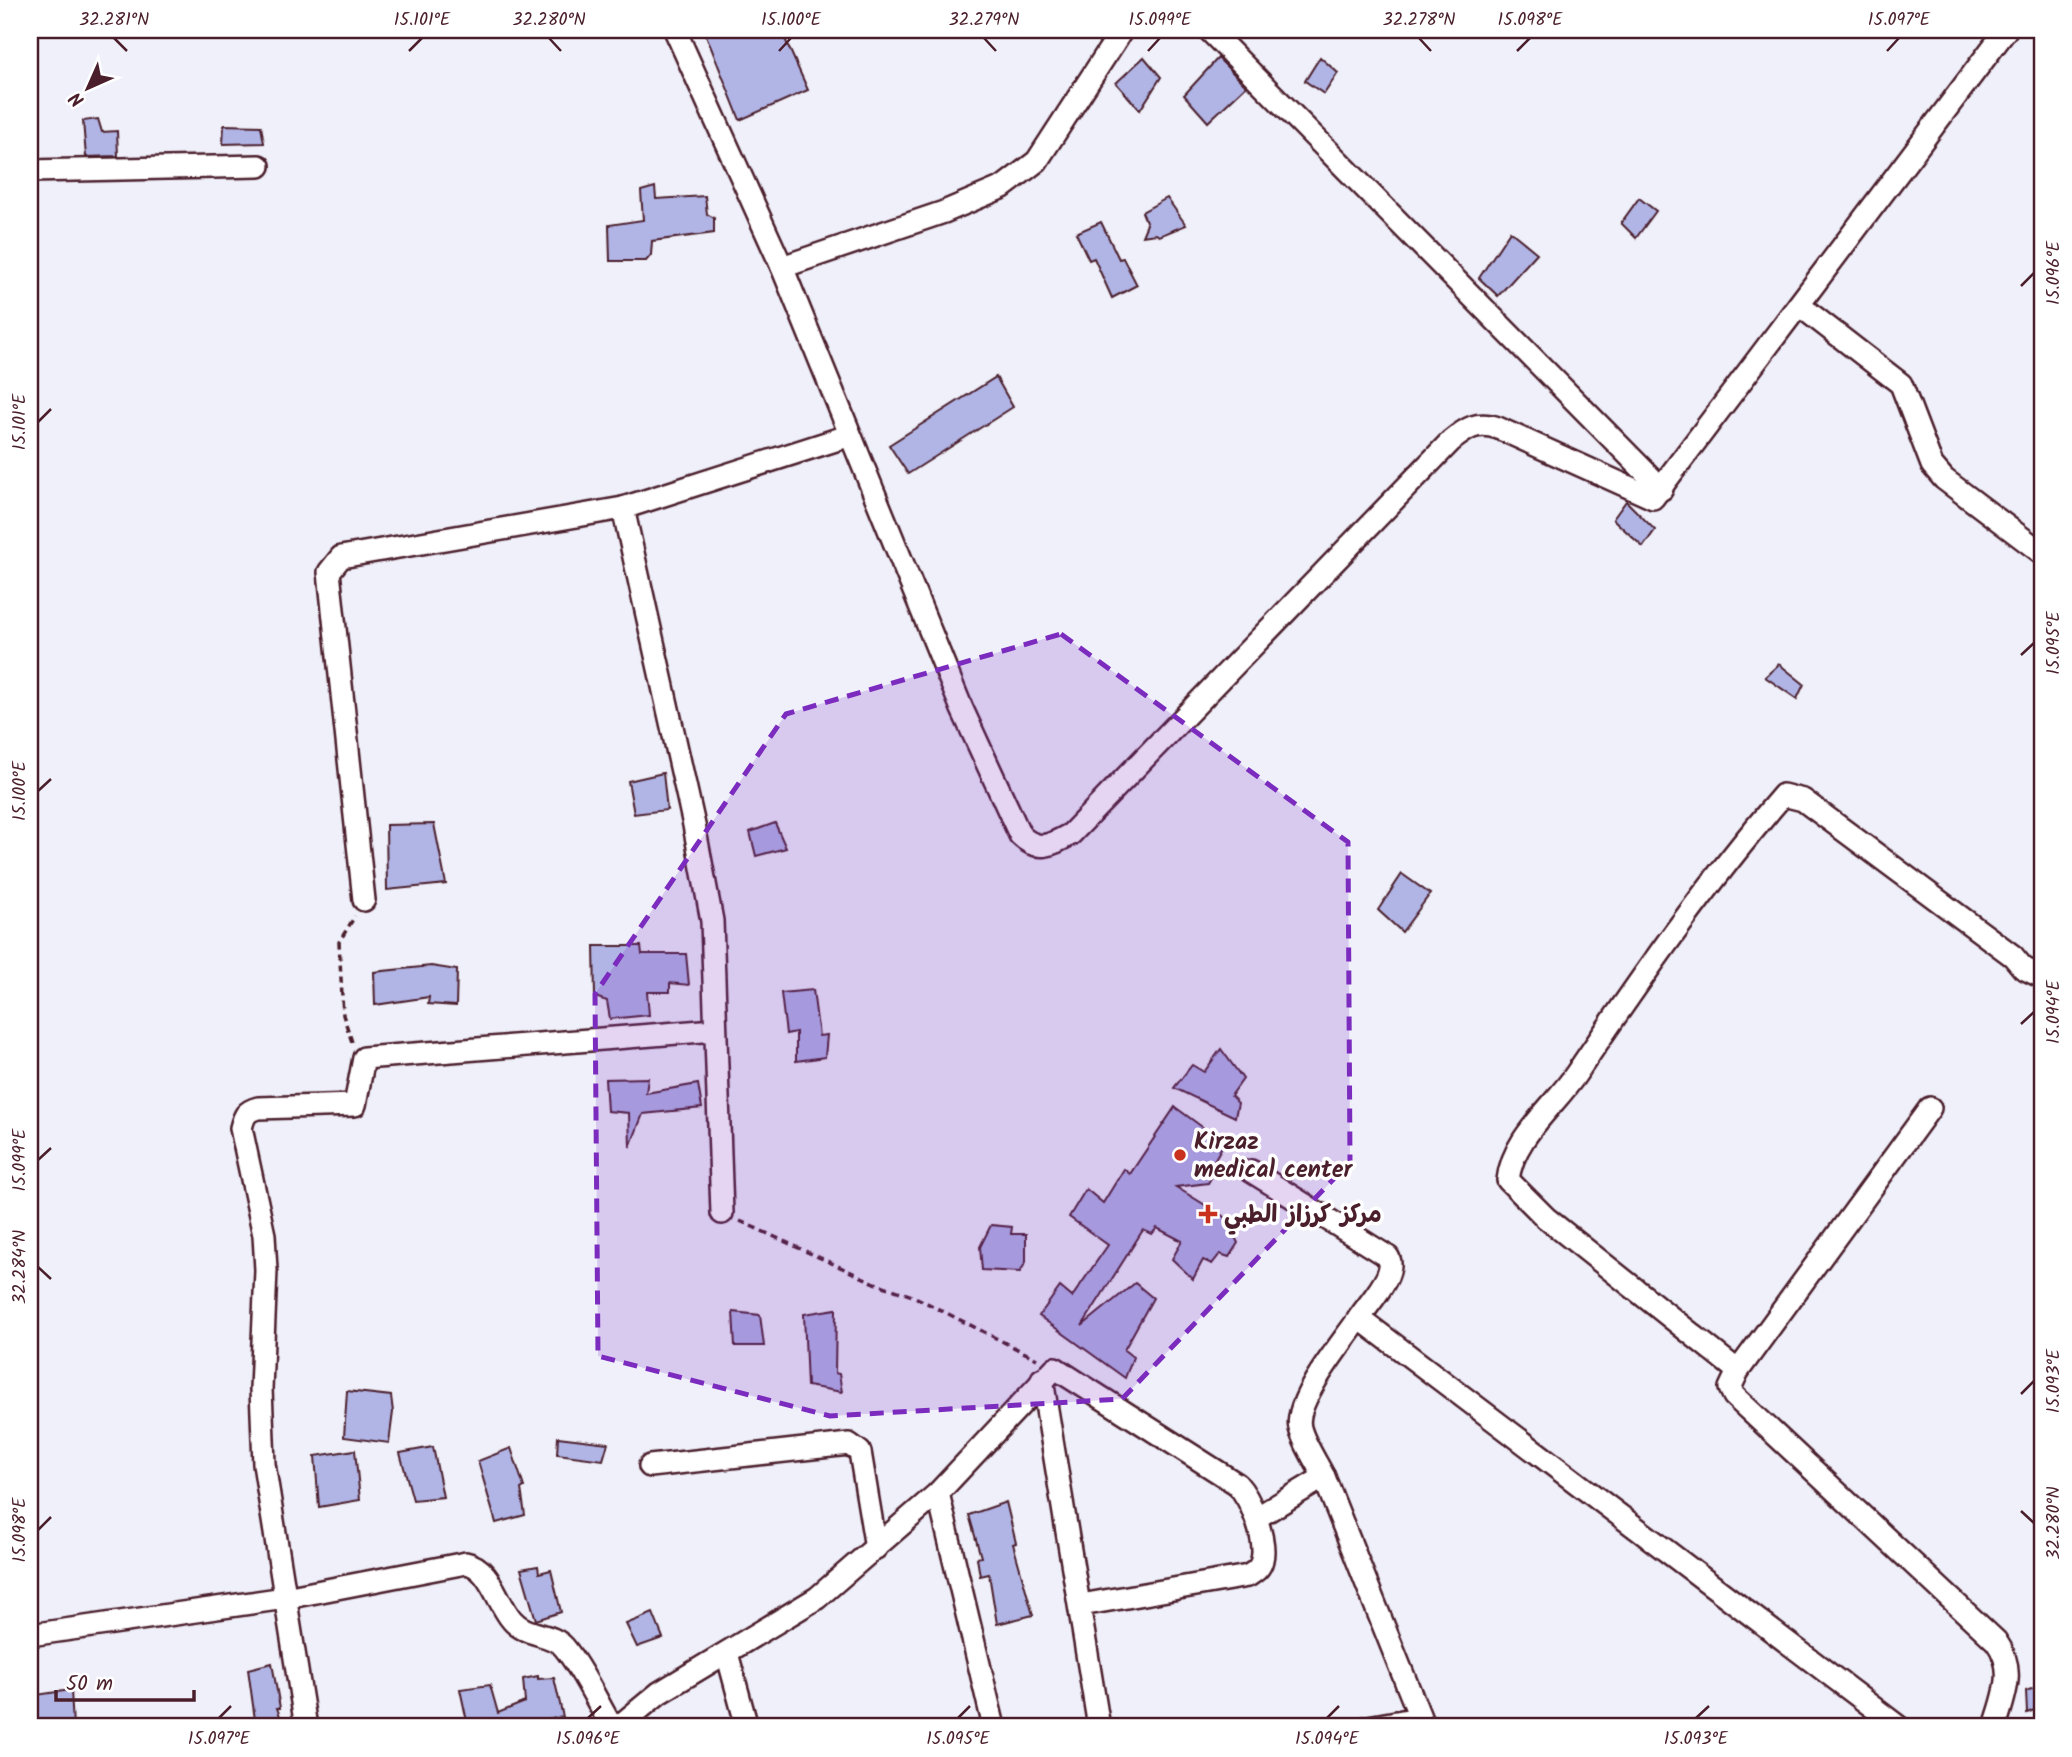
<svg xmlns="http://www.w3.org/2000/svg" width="2072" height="1757" font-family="Kalam,'Playpen Sans Arabic',sans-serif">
  <rect width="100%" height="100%" fill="#eff0fa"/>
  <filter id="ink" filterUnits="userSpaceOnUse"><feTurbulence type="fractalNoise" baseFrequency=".0143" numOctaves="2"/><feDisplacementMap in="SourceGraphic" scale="14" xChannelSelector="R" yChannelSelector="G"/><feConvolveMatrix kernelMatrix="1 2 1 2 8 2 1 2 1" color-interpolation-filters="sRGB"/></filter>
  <g filter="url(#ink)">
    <g fill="#b1b5e6" stroke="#4a1f2b" stroke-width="2">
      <path d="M 704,30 L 781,30 L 808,90 L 740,120 Z"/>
      <path d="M 1144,57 L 1161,77 L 1140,110 L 1116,83 Z"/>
      <path d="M 1320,57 L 1338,73 L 1324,94 L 1305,81 Z"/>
      <path d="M 1218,58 L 1246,86 L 1208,122 L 1184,95 Z"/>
      <path d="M 98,119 L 102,132 L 117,131 L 118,156 L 86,157 L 83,121 Z"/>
      <path d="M 224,125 L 261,126 L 264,143 L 223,144 Z"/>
      <path d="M 655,187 L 656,199 L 705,196 L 707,214 L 714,218 L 714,233 L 652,241 L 651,255 L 646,261 L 610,261 L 609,225 L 643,220 L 641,191 Z"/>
      <path d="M 1167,198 L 1186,225 L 1159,236 L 1156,234 L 1142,236 L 1147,224 L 1142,212 Z"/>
      <path d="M 1639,198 L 1656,211 L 1636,238 L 1621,223 Z"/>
      <path d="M 1101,222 L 1119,259 L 1123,258 L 1137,285 L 1112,298 L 1094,258 L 1089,260 L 1076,233 Z"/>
      <path d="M 1510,231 L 1537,253 L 1498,296 L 1479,278 Z"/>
      <path d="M 996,377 L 1013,407 L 908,474 L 889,445 Z"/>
      <path d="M 1626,501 L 1655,530 L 1643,547 L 1613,519 Z"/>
      <path d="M 1779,664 L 1804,684 L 1797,699 L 1765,677 Z"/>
      <path d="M 663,773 L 667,810 L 634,814 L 628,781 Z"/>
      <path d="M 775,823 L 786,848 L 756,856 L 750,832 Z"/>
      <path d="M 434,824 L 446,884 L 387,890 L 386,825 Z"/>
      <path d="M 1402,874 L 1430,894 L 1402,932 L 1378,910 Z"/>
      <path d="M 594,946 L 641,946 L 642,954 L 686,954 L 689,985 L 670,983 L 670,992 L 647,992 L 649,1015 L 610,1019 L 607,1001 L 595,997 Z"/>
      <path d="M 431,966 L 457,970 L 456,1006 L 428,1004 L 429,997 L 375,1005 L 374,972 Z"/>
      <path d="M 813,990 L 819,1036 L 827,1035 L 825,1057 L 796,1061 L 796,1032 L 786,1034 L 781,993 Z"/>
      <path d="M 1221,1049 L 1243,1079 L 1231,1096 L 1238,1103 L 1235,1117 L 1174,1088 L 1192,1065 L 1204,1072 Z"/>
      <path d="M 648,1078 L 646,1093 L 698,1084 L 702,1108 L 643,1114 L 630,1147 L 629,1113 L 607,1111 L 605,1079 Z"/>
      <path d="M 1175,1107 L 1224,1143 L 1210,1168 L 1215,1171 L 1208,1183 L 1176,1187 L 1239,1226 L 1235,1237 L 1238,1243 L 1229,1257 L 1220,1254 L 1212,1264 L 1203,1260 L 1193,1279 L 1172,1259 L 1182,1241 L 1157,1228 L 1152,1234 L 1143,1230 L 1082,1326 L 1135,1283 L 1153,1298 L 1124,1350 L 1133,1357 L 1125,1378 L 1039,1316 L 1060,1287 L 1072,1297 L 1108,1245 L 1069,1217 L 1086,1189 L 1103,1203 L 1124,1169 L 1130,1174 Z"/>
      <path d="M 991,1225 L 1012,1227 L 1011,1234 L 1026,1234 L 1026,1262 L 1020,1272 L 982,1270 L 980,1247 Z"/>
      <path d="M 836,1309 L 835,1373 L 839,1374 L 842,1392 L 807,1386 L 804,1314 Z"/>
      <path d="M 733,1312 L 760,1315 L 764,1346 L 735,1346 Z"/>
      <path d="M 347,1391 L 391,1396 L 393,1412 L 389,1443 L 344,1437 Z"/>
      <path d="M 558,1437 L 608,1443 L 603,1460 L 557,1454 Z"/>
      <path d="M 433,1447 L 443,1497 L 413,1500 L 400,1453 Z"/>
      <path d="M 511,1448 L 524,1487 L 521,1489 L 525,1515 L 496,1523 L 478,1461 Z"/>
      <path d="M 355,1450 L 360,1500 L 319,1507 L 315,1456 Z"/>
      <path d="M 1006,1502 L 1016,1543 L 1013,1544 L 1033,1615 L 997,1624 L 989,1574 L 980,1576 L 977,1558 L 981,1557 L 969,1515 Z"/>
      <path d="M 538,1566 L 539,1573 L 551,1570 L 561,1612 L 536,1620 L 521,1569 Z"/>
      <path d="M 653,1613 L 663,1638 L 637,1647 L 626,1624 Z"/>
      <path d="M 272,1663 L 280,1708 L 277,1708 L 284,1727 L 256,1727 L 248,1669 Z"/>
      <path d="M 538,1676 L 538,1679 L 554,1678 L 563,1717 L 502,1727 L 465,1727 L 468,1726 L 460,1689 L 490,1685 L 498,1713 L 525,1702 L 523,1679 Z"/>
      <path d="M 2038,1687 L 2042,1707 L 2027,1713 L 2026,1691 Z"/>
      <path d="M 71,1690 L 73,1727 L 36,1727 L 36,1695 Z"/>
    </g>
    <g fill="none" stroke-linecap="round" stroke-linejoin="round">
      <g stroke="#4a1f2b" stroke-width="26">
        <g id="minor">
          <path d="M 675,30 L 782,267 L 962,709 L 1020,835 C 1038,853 1051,845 1071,834 L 1451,441 C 1467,428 1477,421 1498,428 L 1653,498 L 2006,30"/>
          <path d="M 1209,30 L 1662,489"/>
          <path d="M 30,171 L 259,166"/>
          <path d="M 782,267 L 944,212 L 1003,187 L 1037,161 L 1122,30"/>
          <path d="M 1799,305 L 1901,384 L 1932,465 L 1944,479 L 2042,553"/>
          <path d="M 623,508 L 694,825 L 712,921 L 722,1213"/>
          <path d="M 364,900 L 329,572 L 341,557 L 623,508 L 848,436"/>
          <path d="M 1930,1108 L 1738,1371 L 1730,1388 L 1734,1396 L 1996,1641 C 2017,1670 2004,1696 1995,1727"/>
          <path d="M 1251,1171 L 1388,1257 C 1398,1273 1368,1304 1359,1318 L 1899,1727"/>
          <path d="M 1738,1371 L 1546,1218 L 1508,1180 C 1513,1137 1553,1108 1576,1074 C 1641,978 1707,883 1783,795 L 1803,800 L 2013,956 L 2023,968 L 2042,977"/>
          <path d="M 1042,1379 L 1099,1727"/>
          <path d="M 650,1466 L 849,1444 L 860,1452 L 876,1548"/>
          <path d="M 1324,1477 C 1316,1461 1304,1444 1300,1428 C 1293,1401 1344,1341 1359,1318"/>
          <path d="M 938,1493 L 994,1727"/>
          <path d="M 1256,1518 L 1324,1477 L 1424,1727"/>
          <path d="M 30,1635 L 285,1598 L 466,1563 C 490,1567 497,1603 512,1620 C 526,1637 551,1632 564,1647 C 583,1670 597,1702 612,1727"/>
          <path d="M 727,1653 L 747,1727"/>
          <path d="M 306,1727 L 264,1464 L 261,1389 L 266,1270 L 264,1235 L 241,1128 C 244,1116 246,1111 258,1108 L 355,1105 L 364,1058 L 715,1030"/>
          <path d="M 618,1727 L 659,1693 L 817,1598 L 938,1493 L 1055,1368 L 1237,1484 C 1251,1499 1267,1540 1262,1560 C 1260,1569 1254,1572 1248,1576 L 1081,1605"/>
          <path d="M 1368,1727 L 1419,1718"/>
        </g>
      </g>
      <g stroke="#4a1f2b" stroke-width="3.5" stroke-dasharray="7 5" stroke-linecap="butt">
        <path d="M 352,1042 L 343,1015 L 339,942 L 355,916"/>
        <path d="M 740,1221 L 875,1283 L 915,1297 L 1037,1359"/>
      </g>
      <use href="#minor" stroke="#fff" stroke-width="21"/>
    </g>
  </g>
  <path fill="#7b2cbf" fill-opacity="0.2" stroke="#7b2cbf" stroke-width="5" stroke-dasharray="14 9" stroke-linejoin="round" d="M 1061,634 L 1348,842 L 1350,1162 L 1122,1399 L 830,1416 L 598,1356 L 595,994 L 786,714 Z"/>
  <path fill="none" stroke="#4a1f2b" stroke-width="2.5" d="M 114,38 L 127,51M 549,38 L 561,51M 984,38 L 996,51M 1419,38 L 1431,51M 409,51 L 422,38M 779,51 L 791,38M 1148,51 L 1160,38M 1517,51 L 1530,38M 1887,51 L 1899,38M 2021,286 L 2034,273M 38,422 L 51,409M 2021,655 L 2034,643M 38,791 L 51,779M 2021,1024 L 2034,1012M 38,1160 L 51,1148M 38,1267 L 51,1279M 2021,1394 L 2034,1381M 2021,1511 L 2034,1523M 38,1530 L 51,1517M 219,1718 L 231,1706M 588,1718 L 601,1706M 958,1718 L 970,1706M 1327,1718 L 1339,1706M 1696,1718 L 1709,1706"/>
  <g fill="#c8321e" stroke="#fff" stroke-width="2.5">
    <circle cx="1180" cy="1155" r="7"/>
    <path d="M1204.5 1203.5h7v7h7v7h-7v7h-7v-7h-7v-7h7z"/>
  </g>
  <g text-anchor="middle" stroke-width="7" stroke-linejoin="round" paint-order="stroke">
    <g font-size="24" font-weight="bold" fill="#4a1f2b" stroke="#fff" text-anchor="start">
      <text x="1194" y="1149">Kirzaz<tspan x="1194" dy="28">medical center</tspan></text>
      <text x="1224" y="1222">مركز كرزاز الطبي</text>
    </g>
  </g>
  <rect width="2072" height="1757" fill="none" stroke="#fff" stroke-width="77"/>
  <g transform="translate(88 88) rotate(225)" stroke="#ffffff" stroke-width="5" paint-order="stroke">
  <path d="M0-5L12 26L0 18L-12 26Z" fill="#4a1f2b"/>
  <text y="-10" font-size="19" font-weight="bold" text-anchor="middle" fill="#4a1f2b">N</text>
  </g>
  <path d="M56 1690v10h138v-10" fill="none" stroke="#4a1f2b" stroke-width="3.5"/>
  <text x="66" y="1690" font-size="21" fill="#4a1f2b" stroke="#ffffff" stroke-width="5" paint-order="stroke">50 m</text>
  <rect x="38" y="38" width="1996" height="1680" fill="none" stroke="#4a1f2b" stroke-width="2.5"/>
  <g font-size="18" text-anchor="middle" fill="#4a1f2b">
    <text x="114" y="25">32.281°N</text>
    <text x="422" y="25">15.101°E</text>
    <text x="549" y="25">32.280°N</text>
    <text x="791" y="25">15.100°E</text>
    <text x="984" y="25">32.279°N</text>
    <text x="1160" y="25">15.099°E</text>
    <text x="1419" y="25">32.278°N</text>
    <text x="1530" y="25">15.098°E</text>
    <text x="1899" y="25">15.097°E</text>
    <text transform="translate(2053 273) rotate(-90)" y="6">15.096°E</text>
    <text transform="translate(19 422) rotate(-90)" y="6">15.101°E</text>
    <text transform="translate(2053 643) rotate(-90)" y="6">15.095°E</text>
    <text transform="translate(19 791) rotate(-90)" y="6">15.100°E</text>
    <text transform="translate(2053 1012) rotate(-90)" y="6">15.094°E</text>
    <text transform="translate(19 1160) rotate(-90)" y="6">15.099°E</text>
    <text transform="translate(19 1267) rotate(-90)" y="6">32.284°N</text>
    <text transform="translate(2053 1381) rotate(-90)" y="6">15.093°E</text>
    <text transform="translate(2053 1523) rotate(-90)" y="6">32.280°N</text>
    <text transform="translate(19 1530) rotate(-90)" y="6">15.098°E</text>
    <text x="219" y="1744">15.097°E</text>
    <text x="588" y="1744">15.096°E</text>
    <text x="958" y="1744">15.095°E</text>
    <text x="1327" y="1744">15.094°E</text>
    <text x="1696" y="1744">15.093°E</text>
  </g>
</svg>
